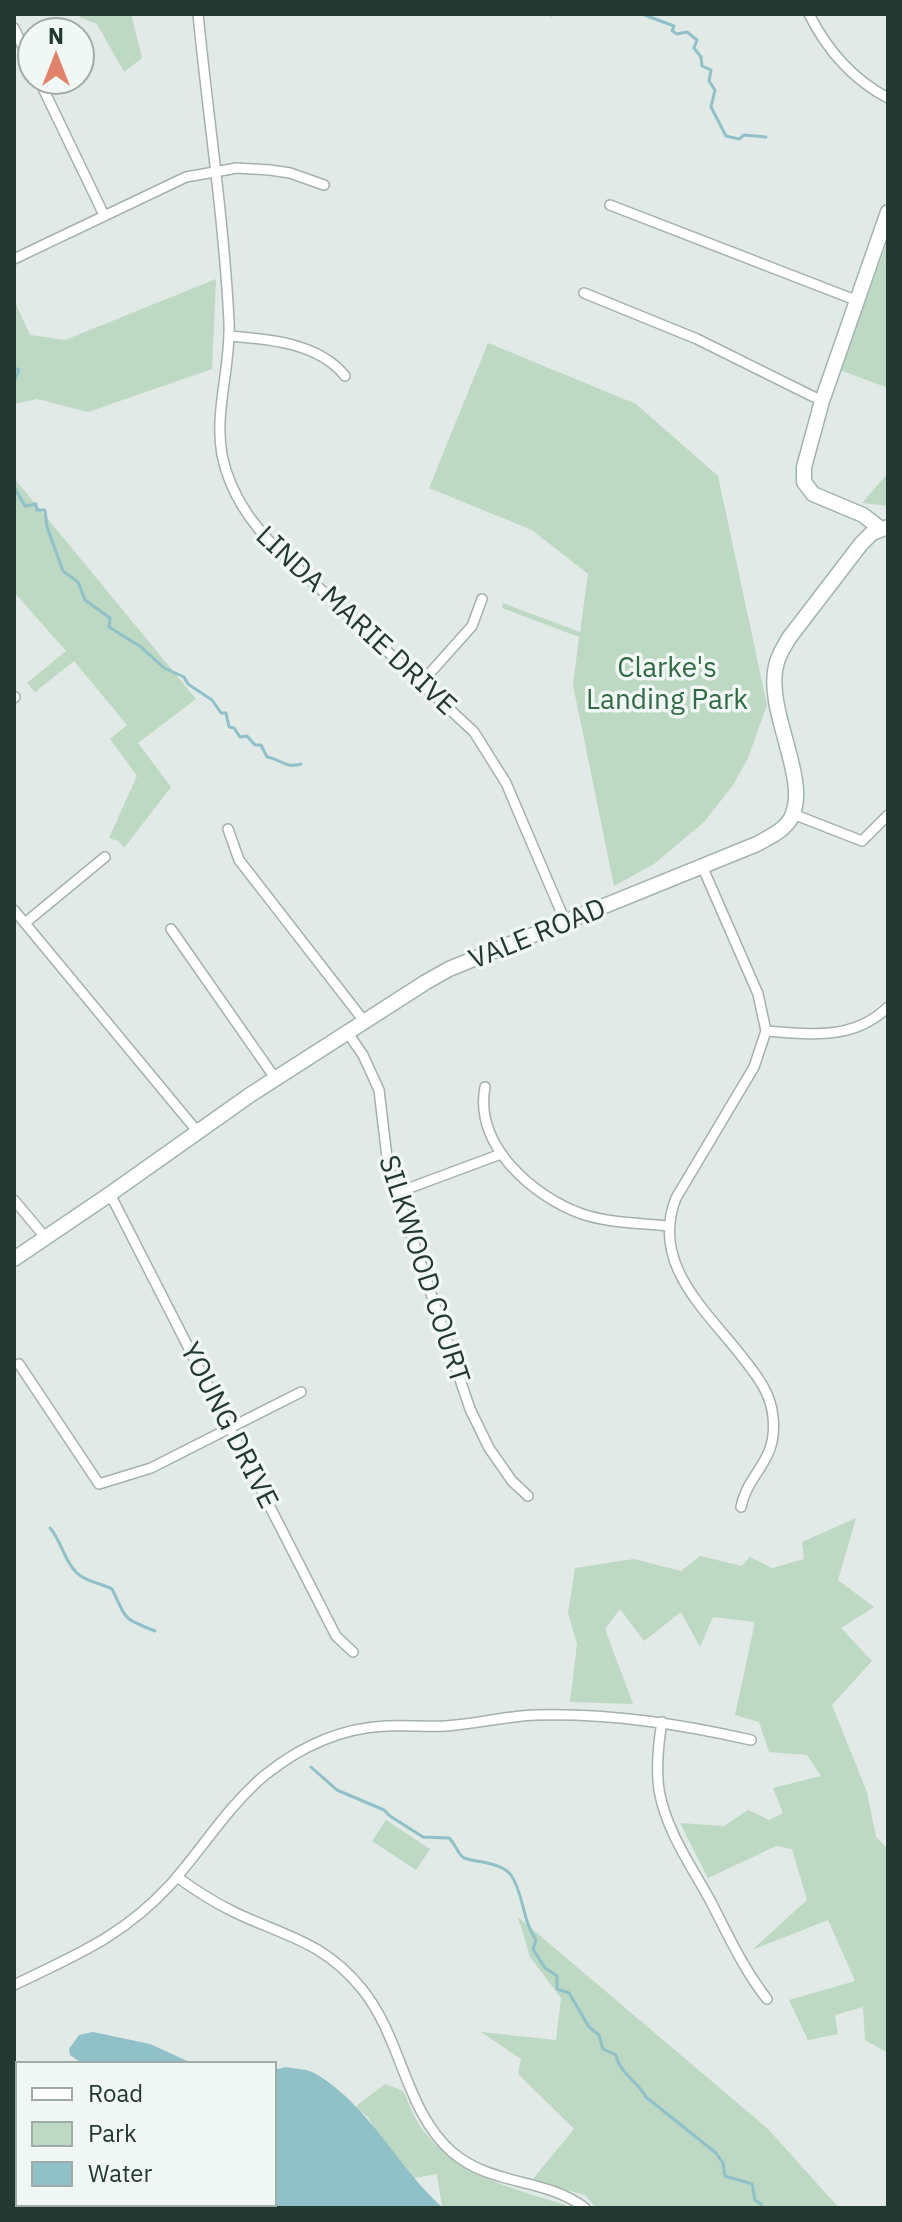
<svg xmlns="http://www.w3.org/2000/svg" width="902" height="2222" font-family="'IBM Plex Sans',sans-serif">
  <rect width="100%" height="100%" fill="#e1eae6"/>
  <g fill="#bdd8c3">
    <path d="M 80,14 L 131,14 L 142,58 L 124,72 L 97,24 L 80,17 Z"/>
    <path d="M 888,240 L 888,388 L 840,370 Z"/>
    <path d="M 216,279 L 212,369 L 88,412 L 37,399 L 14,404 L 14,300 L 30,335 L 65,340 Z"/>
    <path d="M 488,343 L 636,404 L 718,476 L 767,705 L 748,758 L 733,785 L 704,822 L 654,864 L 614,886 L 573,685 L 579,637 L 502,608 L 503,603 L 580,632 L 588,574 L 532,530 L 429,488 Z"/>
    <path d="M 888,473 L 888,506 L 862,503 Z"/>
    <path d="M 14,478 L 196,699 L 138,743 L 171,787 L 124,848 L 118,841 L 109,838 L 137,776 L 110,739 L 127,725 L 74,661 L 35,692 L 27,683 L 66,651 L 14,592 Z"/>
    <path d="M 856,1518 L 838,1580 L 874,1607 L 841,1628 L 872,1661 L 832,1705 L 867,1792 L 876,1837 L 888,1849 L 888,2053 L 865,2040 L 863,2007 L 835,2015 L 838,2034 L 808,2040 L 789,2000 L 855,1981 L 828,1920 L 752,1950 L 807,1900 L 792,1849 L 776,1846 L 708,1878 L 680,1823 L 724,1826 L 748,1810 L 769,1820 L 783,1813 L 773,1788 L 821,1776 L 807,1755 L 769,1752 L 759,1722 L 735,1715 L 755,1622 L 713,1617 L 700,1647 L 681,1612 L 644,1641 L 620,1609 L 605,1629 L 633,1704 L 570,1702 L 577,1644 L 568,1613 L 575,1568 L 634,1559 L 681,1571 L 700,1556 L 742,1566 L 750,1557 L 772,1568 L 804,1559 L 802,1542 Z"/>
    <path d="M 386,1820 L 430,1849 L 416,1870 L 372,1841 Z"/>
    <path d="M 518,1917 L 768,2129 L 839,2208 L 596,2208 L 585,2195 L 532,2180 L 574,2129 L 518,2074 L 521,2059 L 481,2032 L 556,2040 L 561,1998 L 530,1957 Z"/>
    <path d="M 385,2084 L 403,2091 C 410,2105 416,2124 427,2135 C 462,2177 517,2190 566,2205 L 568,2208 L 442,2207 L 437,2174 L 414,2178 L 375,2130 L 368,2117 L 355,2107 Z"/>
  </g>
  <g fill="#90c1c8">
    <path d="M 93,2032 L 150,2044 L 194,2064 L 83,2064 L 70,2055 L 69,2049 L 79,2035 Z"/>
    <path d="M 286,2067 C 296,2069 308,2069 316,2074 C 370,2106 397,2167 443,2208 L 255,2208 L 253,2204 L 274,2204 L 274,2070 Z"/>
  </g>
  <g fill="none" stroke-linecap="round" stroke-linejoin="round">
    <g stroke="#90c1c8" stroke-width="3">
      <path d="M 642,14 L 674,26 L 672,31 L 677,34 L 687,32 L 697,40 L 694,48 L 701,57 L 702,66 L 711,70 L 709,81 L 715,90 L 711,107 L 726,136 L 739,139 L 744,135 L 766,137"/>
      <path d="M 551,15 L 555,14"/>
      <path d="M 14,368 L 19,370 L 14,382"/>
      <path d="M 14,487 L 25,506 L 36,504 L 37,510 L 45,510 L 47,527 L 63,571 L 78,582 L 85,600 L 110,618 L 109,627 L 141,647 L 164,668 L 184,677 L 188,684 L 212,700 L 221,713 L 226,713 L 229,727 L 234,728 L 240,737 L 247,736 L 255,745 L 261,745 L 267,757 C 281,759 285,769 301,764"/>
      <path d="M 50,1528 C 62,1541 63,1560 77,1573 C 86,1582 101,1583 112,1589 C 127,1619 121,1618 155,1631"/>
      <path d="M 311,1767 L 337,1790 L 384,1810 L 390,1816 L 423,1837 L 449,1838 C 455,1843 458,1855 464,1858 C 478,1863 501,1862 511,1875 C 524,1894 522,1920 536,1940 L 533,1949 L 545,1968 L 557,1976 L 557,1989 L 569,1993 L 589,2027 L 599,2035 L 603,2049 L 616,2055 C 619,2072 638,2082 646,2097 L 716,2153 L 723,2163 L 725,2176 L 752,2184 L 755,2200 L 761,2204 L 761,2208"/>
    </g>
    <g stroke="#a5b1ac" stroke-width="12">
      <g id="minor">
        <path d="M 198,14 C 208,116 224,220 229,322 C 231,367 214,411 222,455 C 229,490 248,519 272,544 L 474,732 L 506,783 L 565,921"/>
        <path d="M 809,14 C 827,50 852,79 888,98"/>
        <path d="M 14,28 L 32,66"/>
        <path d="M 39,80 L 104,215"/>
        <path d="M 610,205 L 858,301"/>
        <path d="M 14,259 L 186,177 L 237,168 L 270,170 L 290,173 L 324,185"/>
        <path d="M 584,293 L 697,339 L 822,401"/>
        <path d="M 229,336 C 269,339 319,343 345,376"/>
        <path d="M 422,682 L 472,626 L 482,599"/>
        <path d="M 14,698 L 15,697"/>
        <path d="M 793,814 L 862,841 L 888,815"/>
        <path d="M 228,829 L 239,860 L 364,1021"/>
        <path d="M 702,866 L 758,994 L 766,1031 L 754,1067 L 676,1198 C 650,1264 706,1310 743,1358 C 757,1376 771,1393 773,1417 C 778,1462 748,1472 741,1507"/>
        <path d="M 14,910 L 197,1131"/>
        <path d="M 25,923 L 105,857"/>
        <path d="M 171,929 L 275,1078"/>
        <path d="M 766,1031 C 811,1034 853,1041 888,1007"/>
        <path d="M 347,1032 L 363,1055 L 379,1090 L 388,1166 L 470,1409 L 489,1448 L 512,1481 L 528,1496"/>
        <path d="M 485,1087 C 474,1145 532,1196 582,1214 C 609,1223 639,1223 668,1226"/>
        <path d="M 396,1193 L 501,1154"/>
        <path d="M 110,1194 L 336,1636 L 353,1652"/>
        <path d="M 14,1200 L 45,1237"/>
        <path d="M 19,1364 L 99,1484 L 151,1468 L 301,1392"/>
        <path d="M 662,1722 C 658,1745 656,1767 659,1790 C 666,1831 692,1867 711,1902 C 728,1935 744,1970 767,1999"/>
        <path d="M 177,1877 C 195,1890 213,1902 234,1912 C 284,1936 323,1941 362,1989 C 402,2038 405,2111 452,2152 C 491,2186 547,2178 585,2208"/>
        <path d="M 14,1985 C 76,1955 122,1937 170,1885 C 203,1848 227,1807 265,1775 C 300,1747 340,1728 386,1726 C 406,1725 426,1727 446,1726 C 476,1724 506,1716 536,1715 C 610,1713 680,1724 751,1740"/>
      </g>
    </g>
    <g stroke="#a2b4ad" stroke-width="17">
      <g id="secondary">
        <path d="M 881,529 L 863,515 L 813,494 L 804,482 L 804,467 L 822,401 L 888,212"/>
        <path d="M 14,1259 L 110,1194 L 250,1095 L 426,982 L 449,969 L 757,844 C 769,837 784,831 791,818 C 811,781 765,711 776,666 C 778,655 784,647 789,638 L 861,544 L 872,533 L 888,527"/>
      </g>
    </g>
    <use href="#minor" stroke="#fff" stroke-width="9"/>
    <use href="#secondary" stroke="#fff" stroke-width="14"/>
  </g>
  <g text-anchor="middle" stroke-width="7" stroke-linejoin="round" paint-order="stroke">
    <g font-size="28" fill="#243832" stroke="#f1f7f4">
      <text transform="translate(357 620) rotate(43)" y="10">LINDA MARIE DRIVE</text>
      <text transform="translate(537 933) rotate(-22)" y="10">VALE ROAD</text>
      <text transform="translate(425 1269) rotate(72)" y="10">SILKWOOD COURT</text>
      <text transform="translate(230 1425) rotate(63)" y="10">YOUNG DRIVE</text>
    </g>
    <g font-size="28" fill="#336a46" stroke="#f1f7f4">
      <text x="667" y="677">Clarke's<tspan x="667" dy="32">Landing Park</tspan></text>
    </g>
  </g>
  <rect width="902" height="2222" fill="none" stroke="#243832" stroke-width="32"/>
  <rect x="16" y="2062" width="260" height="144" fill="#f1f7f4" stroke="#9faba6" stroke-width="2"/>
  <rect x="32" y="2088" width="40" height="12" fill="#ffffff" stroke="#9faba6" stroke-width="2"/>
  <text x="88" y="2102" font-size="24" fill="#243832">Road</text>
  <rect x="32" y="2122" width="40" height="24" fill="#bdd8c3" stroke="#9faba6" stroke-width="2"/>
  <text x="88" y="2142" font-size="24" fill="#243832">Park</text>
  <rect x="32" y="2162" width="40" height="24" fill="#90c1c8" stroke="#9faba6" stroke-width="2"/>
  <text x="88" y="2182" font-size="24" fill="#243832">Water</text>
  <g transform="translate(56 56)"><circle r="38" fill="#f1f7f4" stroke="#9faba6" stroke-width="2"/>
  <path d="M0-6L14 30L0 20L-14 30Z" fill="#e08269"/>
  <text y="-12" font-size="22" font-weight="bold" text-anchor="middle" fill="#243832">N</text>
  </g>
</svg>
